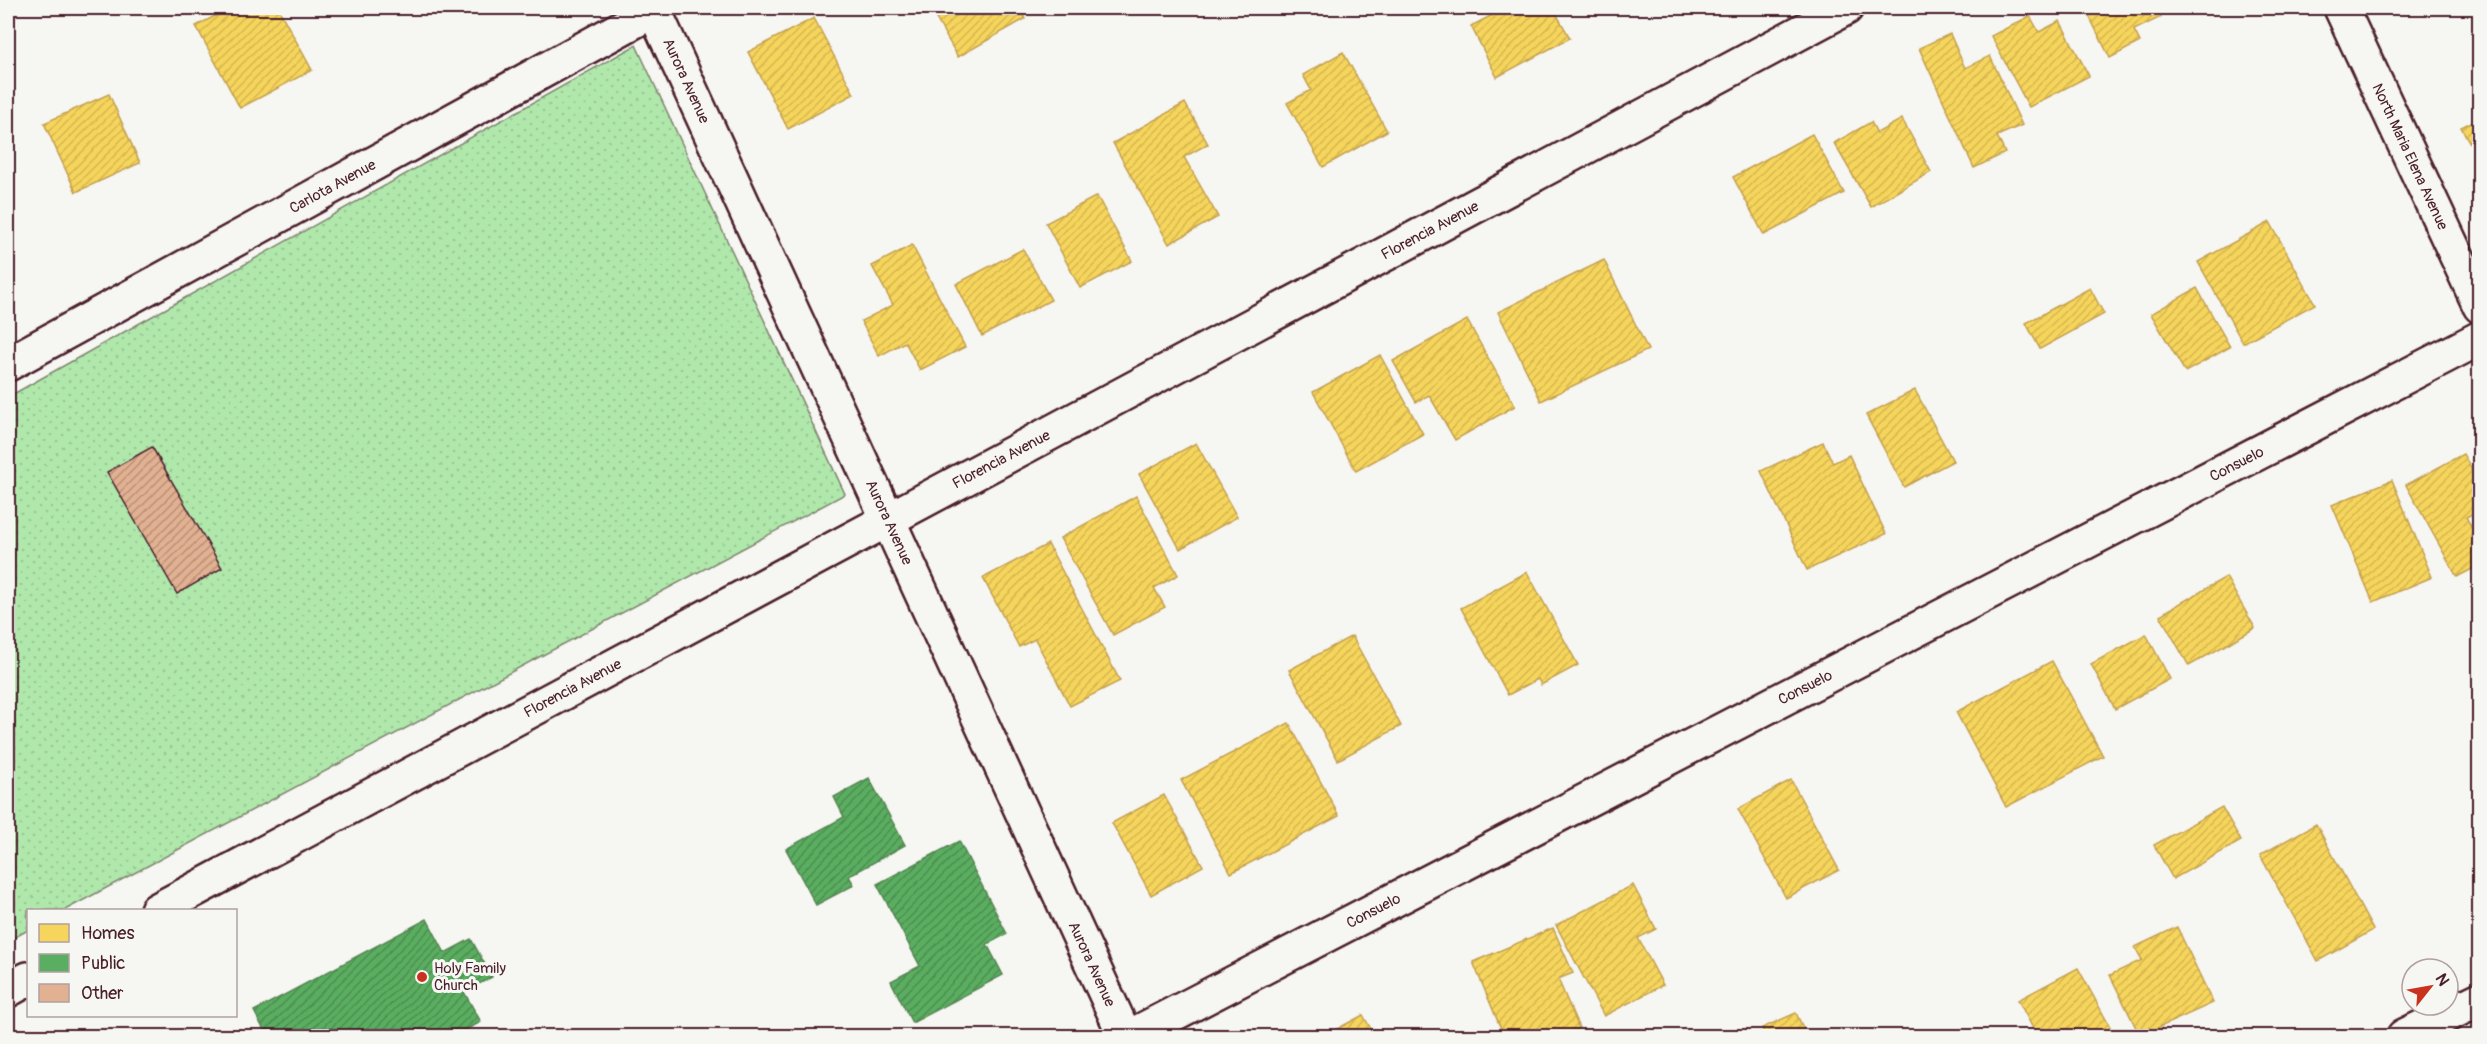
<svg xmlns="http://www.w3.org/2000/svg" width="2487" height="1044" font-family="Pangolin,sans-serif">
  <defs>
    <pattern id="park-dots" width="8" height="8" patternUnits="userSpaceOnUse" patternTransform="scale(1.5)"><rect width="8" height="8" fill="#b0e8ac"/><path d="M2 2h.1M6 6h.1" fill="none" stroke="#99c794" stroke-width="1.8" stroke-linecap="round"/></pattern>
    <pattern id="homes-hatch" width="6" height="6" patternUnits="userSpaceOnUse" patternTransform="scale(1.5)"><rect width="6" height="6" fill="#f6d55c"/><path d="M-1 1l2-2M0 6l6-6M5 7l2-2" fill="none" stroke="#d4b650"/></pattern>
    <pattern id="public-hatch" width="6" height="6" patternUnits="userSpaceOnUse" patternTransform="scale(1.5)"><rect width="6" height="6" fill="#5aae61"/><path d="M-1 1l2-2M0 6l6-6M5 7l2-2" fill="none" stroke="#4c8d50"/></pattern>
    <pattern id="building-hatch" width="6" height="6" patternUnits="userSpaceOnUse" patternTransform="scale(1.5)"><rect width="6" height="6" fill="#e1b192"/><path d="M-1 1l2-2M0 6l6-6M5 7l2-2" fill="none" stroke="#b88f77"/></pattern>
  </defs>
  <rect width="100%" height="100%" fill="#f6f6f2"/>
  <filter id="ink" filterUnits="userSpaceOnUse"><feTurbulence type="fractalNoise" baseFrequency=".0167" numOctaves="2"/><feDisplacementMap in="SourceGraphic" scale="12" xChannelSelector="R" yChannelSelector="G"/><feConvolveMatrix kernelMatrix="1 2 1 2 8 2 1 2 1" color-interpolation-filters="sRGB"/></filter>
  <g filter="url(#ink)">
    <path fill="url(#park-dots)" stroke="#7d846c" stroke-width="1.5" d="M 636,45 L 845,494 L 65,910 L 28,910 L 28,930 L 8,941 L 8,397 Z"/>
    <g fill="url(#homes-hatch)" stroke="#c29e4d" stroke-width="1.5">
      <path d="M 230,8 L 278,8 L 312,70 L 240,108 L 196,26 Z"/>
      <path d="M 930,8 L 1019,8 L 1025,19 L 958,57 Z"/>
      <path d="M 1506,8 L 1553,8 L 1570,38 L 1497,77 L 1471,26 Z"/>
      <path d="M 2085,8 L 2156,8 L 2161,17 L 2134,30 L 2140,42 L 2110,58 Z"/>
      <path d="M 2030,16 L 2039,32 L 2060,21 L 2089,76 L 2029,107 L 1991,36 Z"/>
      <path d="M 814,18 L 854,94 L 788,129 L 748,52 Z"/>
      <path d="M 1950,34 L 1965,68 L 1990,56 L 2022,125 L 1997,136 L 2005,153 L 1974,168 L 1919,48 Z"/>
      <path d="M 1343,52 L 1387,131 L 1323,167 L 1287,103 L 1311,90 L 1303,75 Z"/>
      <path d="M 109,94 L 140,163 L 76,192 L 44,123 Z"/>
      <path d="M 1185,103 L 1208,144 L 1184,157 L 1218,217 L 1169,244 L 1113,143 Z"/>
      <path d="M 2480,118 L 2480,161 L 2461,127 Z"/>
      <path d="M 1902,119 L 1931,172 L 1871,207 L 1834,143 L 1871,122 L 1877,133 Z"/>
      <path d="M 1812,134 L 1844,193 L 1764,235 L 1733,177 Z"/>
      <path d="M 1097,196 L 1132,261 L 1080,288 L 1046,223 Z"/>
      <path d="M 2270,222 L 2315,304 L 2243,343 L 2198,262 Z"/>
      <path d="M 912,245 L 965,347 L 920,370 L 905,342 L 879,356 L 861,321 L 893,305 L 872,266 Z"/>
      <path d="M 1023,249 L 1051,300 L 982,336 L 956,284 Z"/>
      <path d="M 1604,260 L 1648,350 L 1541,401 L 1498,312 Z"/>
      <path d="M 2090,288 L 2104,314 L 2040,349 L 2026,323 Z"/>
      <path d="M 2197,288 L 2230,347 L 2185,372 L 2151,314 Z"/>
      <path d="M 1467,320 L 1515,406 L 1455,440 L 1429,395 L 1416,402 L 1393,361 Z"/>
      <path d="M 1380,355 L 1423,434 L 1356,471 L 1313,392 Z"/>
      <path d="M 1915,390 L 1953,461 L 1904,487 L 1866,415 Z"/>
      <path d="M 1823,442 L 1833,463 L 1849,455 L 1886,534 L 1807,570 L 1761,471 Z"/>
      <path d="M 1196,443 L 1237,517 L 1180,549 L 1139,474 Z"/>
      <path d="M 2463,454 L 2477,479 L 2480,478 L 2480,510 L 2466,517 L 2480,542 L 2480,565 L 2457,577 L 2406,485 Z"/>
      <path d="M 2392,480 L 2432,577 L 2373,602 L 2332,505 Z"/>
      <path d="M 1136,496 L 1178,575 L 1154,588 L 1165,607 L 1113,635 L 1060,538 Z"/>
      <path d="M 1048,544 L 1120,681 L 1070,706 L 1035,639 L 1019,647 L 983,578 Z"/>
      <path d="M 1527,572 L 1578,665 L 1541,685 L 1538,679 L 1508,695 L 1461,608 Z"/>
      <path d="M 2226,577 L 2255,628 L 2189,666 L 2160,615 Z"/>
      <path d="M 2146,634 L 2170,679 L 2115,709 L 2091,664 Z"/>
      <path d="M 1352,636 L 1401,726 L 1338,760 L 1289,670 Z"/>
      <path d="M 2052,661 L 2103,756 L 2006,807 L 1956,712 Z"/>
      <path d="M 1289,723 L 1339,816 L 1231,873 L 1181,780 Z"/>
      <path d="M 1791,780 L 1839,870 L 1786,898 L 1738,809 Z"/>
      <path d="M 1164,795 L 1203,866 L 1151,895 L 1112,823 Z"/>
      <path d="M 2222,807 L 2241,841 L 2173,879 L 2154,845 Z"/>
      <path d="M 2316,824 L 2373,930 L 2318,961 L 2260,855 Z"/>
      <path d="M 1633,885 L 1656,929 L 1638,938 L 1663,985 L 1604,1016 L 1556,925 Z"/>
      <path d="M 2177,927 L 2213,1003 L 2140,1036 L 2110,975 L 2142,960 L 2135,947 Z"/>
      <path d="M 1553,928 L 1573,973 L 1558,979 L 1579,1028 L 1559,1036 L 1504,1036 L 1473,962 Z"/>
      <path d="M 2078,968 L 2115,1036 L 2037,1036 L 2018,1000 Z"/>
      <path d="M 1796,1013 L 1807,1036 L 1766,1036 L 1762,1028 Z"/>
      <path d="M 1363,1015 L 1375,1036 L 1324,1036 Z"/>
    </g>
    <g fill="url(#public-hatch)" stroke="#558351" stroke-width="1.5">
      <path d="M 869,778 L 905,845 L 849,876 L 854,885 L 816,905 L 786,849 L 844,817 L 834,797 Z"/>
      <path d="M 959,841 L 1007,934 L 987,944 L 1003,975 L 912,1023 L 891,981 L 920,966 L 877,884 Z"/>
      <path d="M 427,919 L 445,953 L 471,939 L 492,977 L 464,992 L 481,1022 L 454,1036 L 267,1036 L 254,1011 Z"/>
    </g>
    <path fill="url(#building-hatch)" stroke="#4a1f2b" stroke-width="1.5" d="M 152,447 L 222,568 L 177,594 L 107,472 Z"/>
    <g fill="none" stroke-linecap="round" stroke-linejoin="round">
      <g stroke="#4a1f2b" stroke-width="38">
        <g id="street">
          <path id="s1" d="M 653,8 L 1125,1036"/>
          <path id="s2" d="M 2341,8 L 2480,306"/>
          <path id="s3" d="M 8,364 L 658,8"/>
          <path id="s4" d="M 157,910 L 1846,8"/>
          <path d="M 8,990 L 28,979"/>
          <path id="s5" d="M 1131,1036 L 2480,338"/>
          <path d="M 2404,1036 L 2480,999"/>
        </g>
      </g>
      <use href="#street" stroke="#f6f6f2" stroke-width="33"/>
    </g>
  </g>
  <circle fill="#c8321e" stroke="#f6f6f2" stroke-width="2" cx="422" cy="977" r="6"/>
  <g text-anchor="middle" stroke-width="6" stroke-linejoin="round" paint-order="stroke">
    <g font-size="15" fill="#4a1f2b" stroke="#f6f6f2">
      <text dy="5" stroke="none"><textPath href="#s1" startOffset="80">Aurora Avenue</textPath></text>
      <text dy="5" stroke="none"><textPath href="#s2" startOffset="164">North Maria Elena Avenue</textPath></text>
      <text dy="5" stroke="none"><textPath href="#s3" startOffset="370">Carlota Avenue</textPath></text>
      <text dy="5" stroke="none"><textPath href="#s4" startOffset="1443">Florencia Avenue</textPath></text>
      <text dy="5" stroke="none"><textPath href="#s4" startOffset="957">Florencia Avenue</textPath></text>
      <text dy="5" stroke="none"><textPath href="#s5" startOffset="1245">Consuelo</textPath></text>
      <text dy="5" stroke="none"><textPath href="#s1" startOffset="566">Aurora Avenue</textPath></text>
      <text dy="5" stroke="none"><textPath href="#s5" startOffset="759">Consuelo</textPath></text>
      <text dy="5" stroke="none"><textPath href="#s4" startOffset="471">Florencia Avenue</textPath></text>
      <text dy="5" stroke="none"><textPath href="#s5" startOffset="273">Consuelo</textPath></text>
      <text dy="5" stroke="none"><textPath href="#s1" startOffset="1052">Aurora Avenue</textPath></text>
    </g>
    <g font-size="15" fill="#4a1f2b" stroke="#f6f6f2" text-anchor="start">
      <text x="434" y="973">Holy Family<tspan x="434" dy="17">Church</tspan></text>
    </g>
  </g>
  <rect width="2487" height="1044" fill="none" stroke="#f6f6f2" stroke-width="30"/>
  <rect x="15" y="15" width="2457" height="1014" fill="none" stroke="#4a1f2b" stroke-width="2" filter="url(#ink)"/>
  <rect x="27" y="909" width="210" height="108" fill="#f6f6f2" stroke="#b1a0a2" stroke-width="1.5"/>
  <rect x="39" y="924" width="30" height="18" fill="#f6d55c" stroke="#b1a0a2" stroke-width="1.5"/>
  <text x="81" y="939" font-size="18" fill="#4a1f2b">Homes</text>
  <rect x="39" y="954" width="30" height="18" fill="#5aae61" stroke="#b1a0a2" stroke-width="1.5"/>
  <text x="81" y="969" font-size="18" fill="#4a1f2b">Public</text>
  <rect x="39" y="984" width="30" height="18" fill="#e1b192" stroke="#b1a0a2" stroke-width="1.5"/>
  <text x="81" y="999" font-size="18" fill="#4a1f2b">Other</text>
  <g transform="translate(2430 987) rotate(59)"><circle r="28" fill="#f6f6f2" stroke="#b1a0a2" stroke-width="1.5"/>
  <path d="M0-4.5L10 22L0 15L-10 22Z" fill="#c8321e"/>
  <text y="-9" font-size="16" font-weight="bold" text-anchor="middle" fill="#4a1f2b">N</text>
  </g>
</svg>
